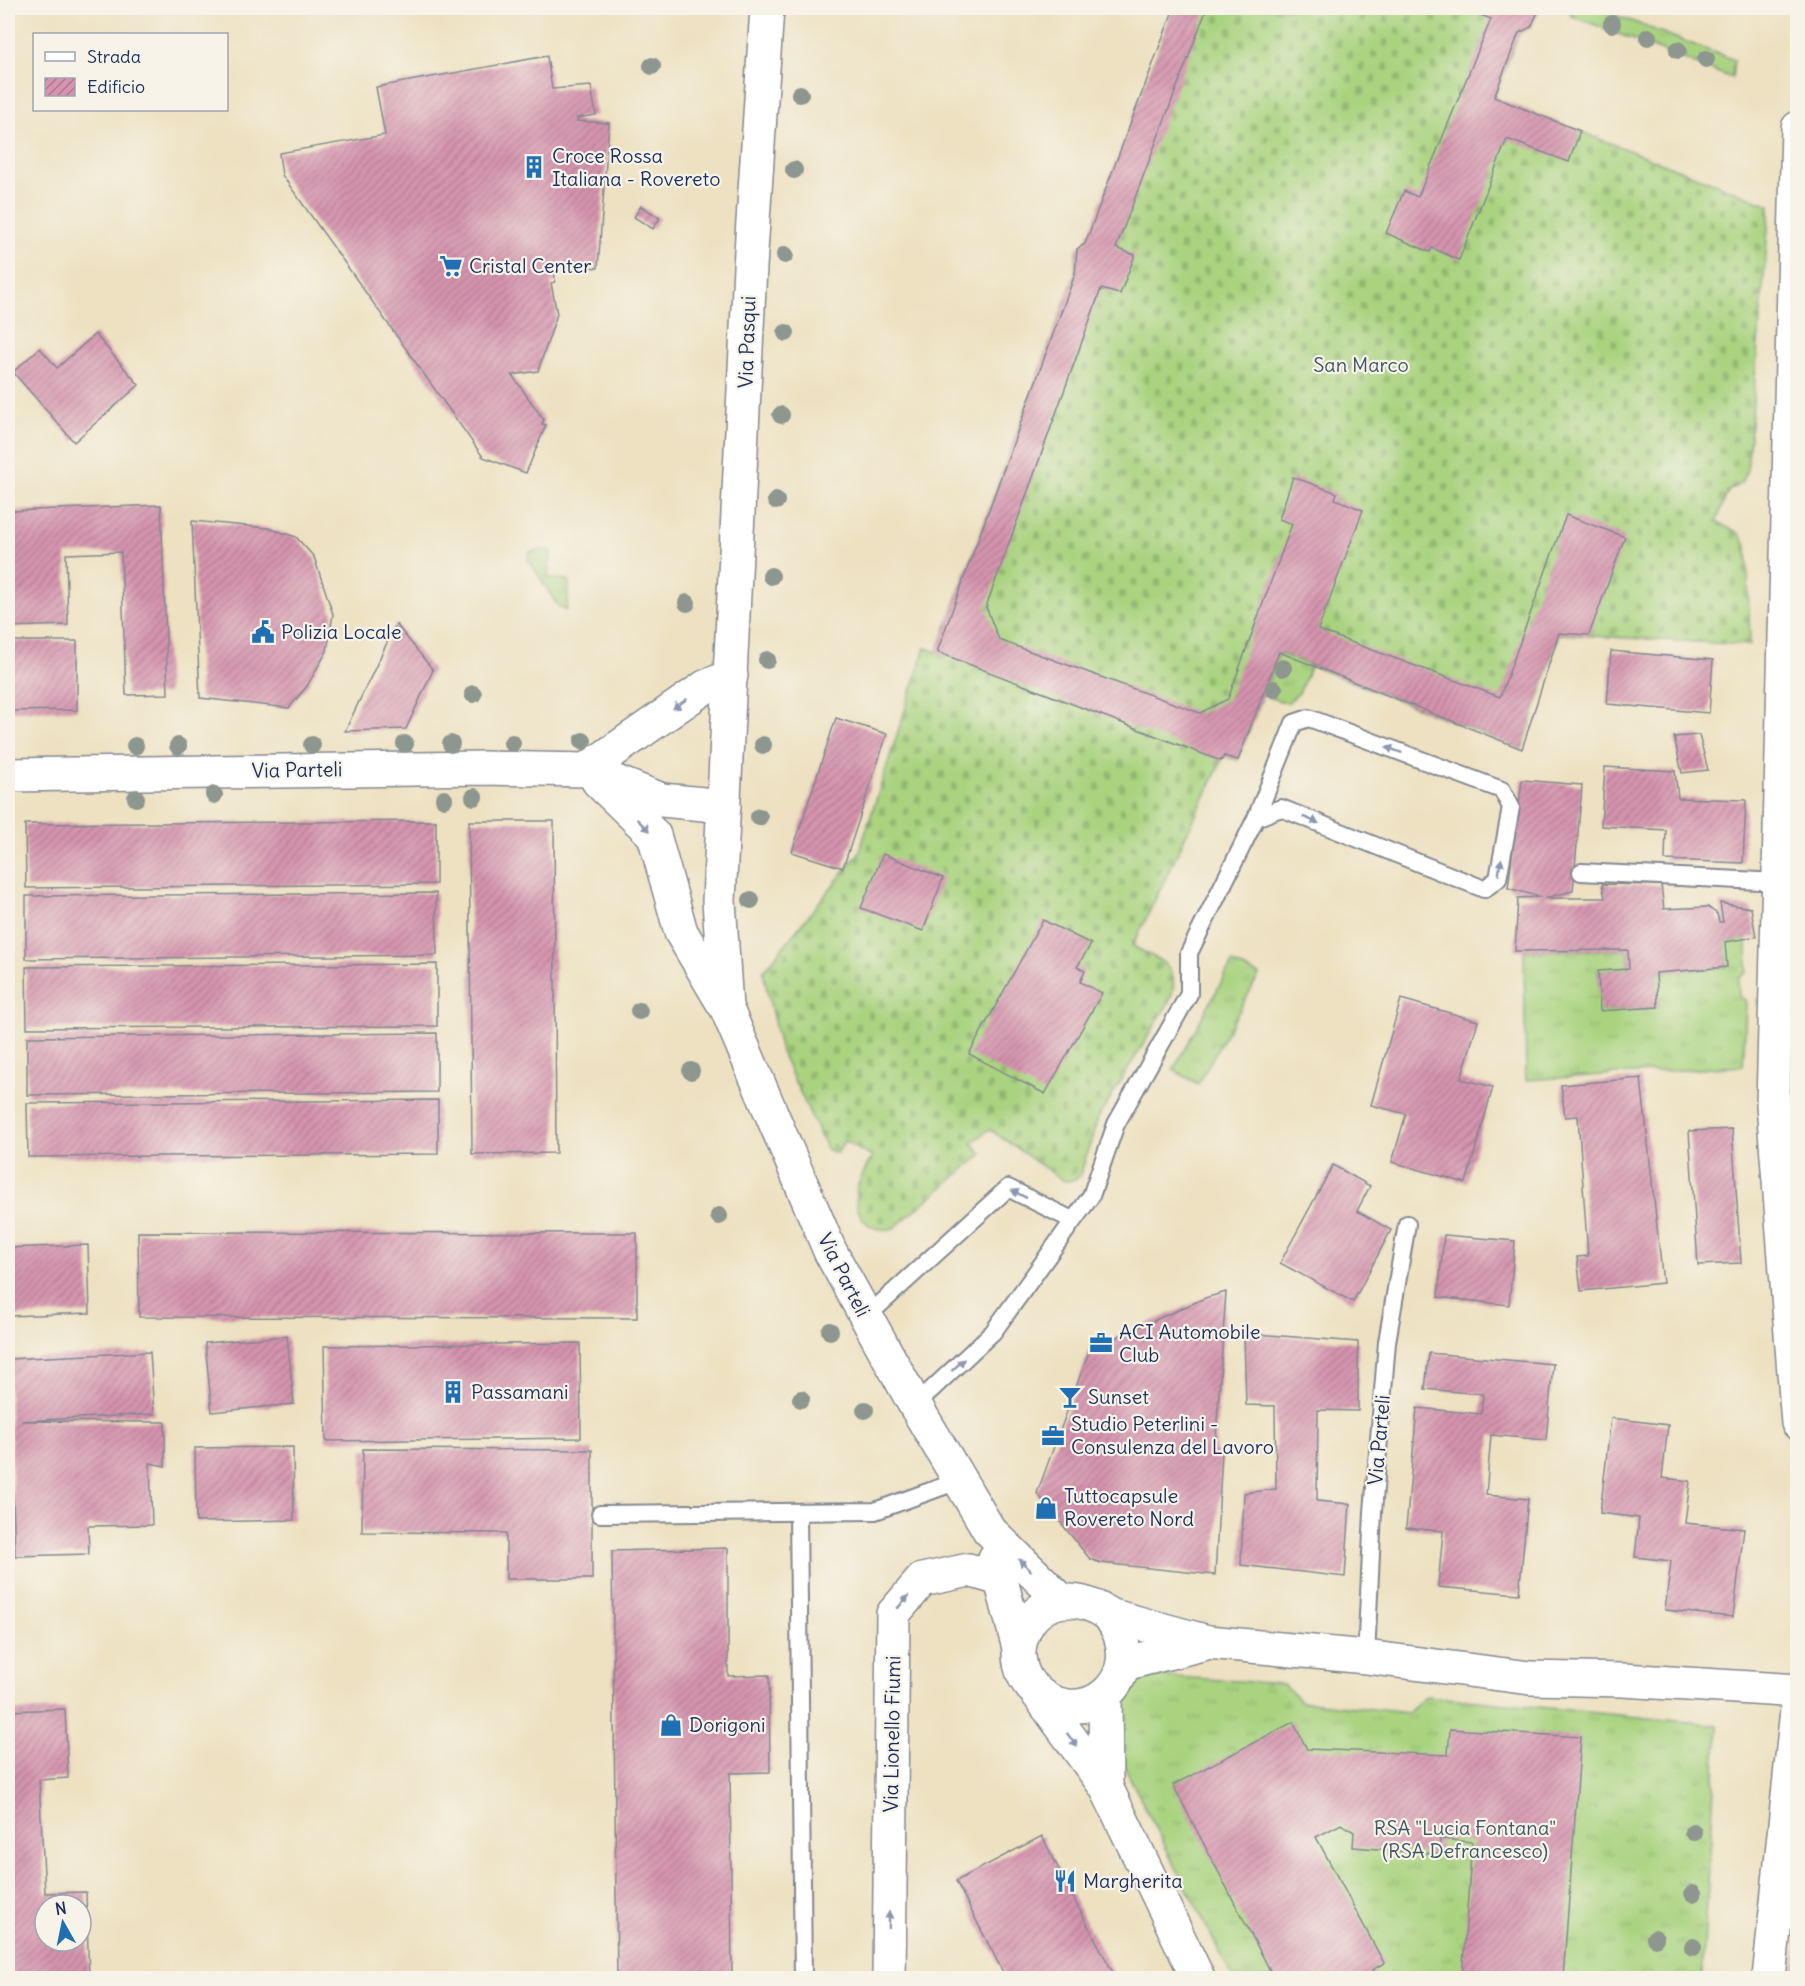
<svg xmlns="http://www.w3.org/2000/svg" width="1805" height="1986" font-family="Delius,sans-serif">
  <defs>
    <pattern id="grass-tufts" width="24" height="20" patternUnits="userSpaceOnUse" patternTransform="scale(1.5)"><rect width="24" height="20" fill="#a9d37f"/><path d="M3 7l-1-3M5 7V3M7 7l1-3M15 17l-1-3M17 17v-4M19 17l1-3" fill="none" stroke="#91b570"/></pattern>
    <pattern id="cemetery-stones" width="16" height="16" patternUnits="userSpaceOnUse" patternTransform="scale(1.5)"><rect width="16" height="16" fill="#a9d37f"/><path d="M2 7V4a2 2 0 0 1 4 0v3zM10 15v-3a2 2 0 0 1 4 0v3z" fill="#91b570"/></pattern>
    <pattern id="building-hatch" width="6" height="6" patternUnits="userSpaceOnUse" patternTransform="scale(1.5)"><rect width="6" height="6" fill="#d694ae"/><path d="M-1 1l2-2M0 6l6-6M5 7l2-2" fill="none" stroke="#ad7991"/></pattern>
  </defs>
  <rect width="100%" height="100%" fill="#f7f3e8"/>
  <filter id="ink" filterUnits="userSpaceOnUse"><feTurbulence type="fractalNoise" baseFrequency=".0167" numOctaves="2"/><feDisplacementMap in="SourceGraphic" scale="12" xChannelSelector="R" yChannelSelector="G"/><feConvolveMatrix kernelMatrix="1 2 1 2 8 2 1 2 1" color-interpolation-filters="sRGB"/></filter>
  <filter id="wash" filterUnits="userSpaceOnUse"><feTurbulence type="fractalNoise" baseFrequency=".008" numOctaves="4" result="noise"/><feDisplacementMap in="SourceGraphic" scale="24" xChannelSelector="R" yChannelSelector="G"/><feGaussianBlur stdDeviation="1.35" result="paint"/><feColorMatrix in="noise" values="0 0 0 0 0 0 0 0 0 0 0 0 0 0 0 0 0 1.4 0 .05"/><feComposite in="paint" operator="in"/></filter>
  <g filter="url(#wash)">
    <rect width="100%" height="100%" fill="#ede1c1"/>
    <g fill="url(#grass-tufts)" stroke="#62816e" stroke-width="1.5">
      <path d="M 1573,8 L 1597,8 L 1734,60 L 1732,78 L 1570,15 Z"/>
      <path d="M 541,550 L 551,551 L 548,578 L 569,580 L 567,610 L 558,606 L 528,559 L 530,552 Z"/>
      <path d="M 1279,652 L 1311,665 L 1299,693 L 1287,703 L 1263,695 Z"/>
      <path d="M 1747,938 L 1747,972 L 1738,979 L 1739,996 L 1745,1000 L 1746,1005 L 1743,1066 L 1526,1080 L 1524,951 L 1628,950 L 1629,969 L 1598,971 L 1601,1011 L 1658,1007 L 1656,973 L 1727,967 L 1725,942 Z"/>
      <path d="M 1232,963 L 1259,975 L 1198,1084 L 1173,1070 Z"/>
      <path d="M 1143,1675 L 1284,1684 L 1300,1701 L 1408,1713 L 1426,1696 L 1718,1725 L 1702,1978 L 1233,1978 L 1109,1737 L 1121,1684 Z"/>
    </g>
    <path fill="url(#cemetery-stones)" stroke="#62816e" stroke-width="1.5" d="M 1174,8 L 1536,8 L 1538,12 L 1531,27 L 1519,33 L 1494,98 L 1770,205 L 1747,470 L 1741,483 L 1728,491 L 1716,522 L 1739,533 L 1747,547 L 1750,645 L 1559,634 L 1522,749 L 1279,653 L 1238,760 L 1224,756 L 1133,946 C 1159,961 1184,965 1169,1002 L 1098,1118 L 1080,1176 L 1075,1180 L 1064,1181 L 989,1129 L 972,1143 L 982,1154 L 894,1228 C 868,1235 852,1213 857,1188 C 860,1178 867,1166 872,1157 L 845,1141 L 837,1153 L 827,1150 L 781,1052 L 763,972 L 859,853 L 925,648 L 937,652 L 1075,274 L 1077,249 L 1085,243 L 1094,223 Z"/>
    <g id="blocks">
      <g fill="url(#building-hatch)" fill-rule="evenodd">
        <path d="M 1174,8 L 1207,8 L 1116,248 L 1135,255 L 1120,294 L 1101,289 L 986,607 L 999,640 L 1200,713 L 1228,699 L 1292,524 L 1279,519 L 1293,477 L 1337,493 L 1335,499 L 1363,510 L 1318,630 L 1500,697 L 1566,515 L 1625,537 L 1589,635 L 1559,633 L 1522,749 L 1279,652 L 1238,760 L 1224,756 L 1221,761 L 937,652 L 1075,274 L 1077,249 L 1085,244 Z"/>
        <path d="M 1463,8 L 1536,8 L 1538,12 L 1531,27 L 1519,33 L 1494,97 L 1580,131 L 1569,162 L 1507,139 L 1459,260 L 1432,248 L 1430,252 L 1386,233 L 1404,191 L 1418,197 L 1491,19 Z"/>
        <path d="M 547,56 L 552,89 L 591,86 L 596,115 L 577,118 L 577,121 L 609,123 L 598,268 L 554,265 L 555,282 L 551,283 L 557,314 L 538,371 L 512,375 L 544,420 L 542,424 L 546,425 L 526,473 L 483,457 L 282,175 L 279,153 L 385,135 L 376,87 Z"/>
        <path d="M 641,206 L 660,218 L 653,229 L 634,217 Z"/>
        <path d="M 95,334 L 139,385 L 74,442 L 13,372 L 40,348 L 57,368 Z"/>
        <path d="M 161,505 L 168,694 L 126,695 L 121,552 L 66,554 L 68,625 L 8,627 L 8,511 Z"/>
        <path d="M 192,521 L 268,528 L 296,537 L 314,557 L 333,614 L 327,651 L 307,686 L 289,708 L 200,698 Z"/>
        <path d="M 396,624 L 433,670 L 406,729 L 345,731 Z"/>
        <path d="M 8,641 L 77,641 L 77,710 L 8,711 Z"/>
        <path d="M 1611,651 L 1713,660 L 1709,713 L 1607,704 Z"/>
        <path d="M 836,718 L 887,734 L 843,868 L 792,852 Z"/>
        <path d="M 1699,735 L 1708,770 L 1682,773 L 1674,737 Z"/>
        <path d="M 1605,767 L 1675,771 L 1678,798 L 1746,800 L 1743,863 L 1665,860 L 1666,830 L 1601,826 Z"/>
        <path d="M 1522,780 L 1582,785 L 1573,891 L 1544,898 L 1605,898 L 1602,884 L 1661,885 L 1664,909 L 1708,907 L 1717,914 L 1719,922 L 1723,922 L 1720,903 L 1751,908 L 1756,937 L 1725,942 L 1727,967 L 1656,973 L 1658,1007 L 1600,1011 L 1598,971 L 1629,969 L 1628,950 L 1515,951 L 1518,898 L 1541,897 L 1508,888 Z"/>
        <path d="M 436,821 L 436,884 L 26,888 L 25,824 Z"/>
        <path d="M 469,821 L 554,821 L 556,1153 L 472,1154 Z"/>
        <path d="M 883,854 L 943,878 L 923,931 L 861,908 Z"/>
        <path d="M 436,893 L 437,955 L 26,959 L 26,896 Z"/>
        <path d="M 1043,920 L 1091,944 L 1077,967 L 1085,971 L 1080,982 L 1102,993 L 1045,1094 L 969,1054 Z"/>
        <path d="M 437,964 L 437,1026 L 27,1028 L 26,967 Z"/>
        <path d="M 1401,999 L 1478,1021 L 1461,1079 L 1493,1087 L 1466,1183 L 1392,1162 L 1406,1114 L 1371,1105 Z"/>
        <path d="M 437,1033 L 437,1092 L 27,1095 L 27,1037 Z"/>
        <path d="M 1641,1078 L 1663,1283 L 1581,1291 L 1577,1257 L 1588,1256 L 1578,1116 L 1565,1117 L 1561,1085 Z"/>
        <path d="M 438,1100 L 438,1154 L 28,1157 L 27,1103 Z"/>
        <path d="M 1732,1129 L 1741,1263 L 1698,1265 L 1689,1131 Z"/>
        <path d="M 1333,1165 L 1370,1186 L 1357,1211 L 1391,1230 L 1353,1302 L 1280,1263 Z"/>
        <path d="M 138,1232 L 637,1233 L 637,1318 L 139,1317 Z"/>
        <path d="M 1444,1235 L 1515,1241 L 1509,1305 L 1438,1297 Z"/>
        <path d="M 88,1245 L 90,1313 L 8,1316 L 8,1248 Z"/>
        <path d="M 1226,1292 L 1215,1451 L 1222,1452 L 1215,1575 L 1101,1563 L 1090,1559 L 1037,1493 L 1090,1349 L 1205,1298 Z"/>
        <path d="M 1244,1333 L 1358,1342 L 1358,1411 L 1318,1410 L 1317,1501 L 1350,1504 L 1345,1577 L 1241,1565 L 1244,1493 L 1276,1489 L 1275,1406 L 1246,1405 Z"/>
        <path d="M 287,1336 L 294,1404 L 212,1412 L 205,1343 Z"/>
        <path d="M 580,1343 L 581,1438 L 326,1441 L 324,1346 Z"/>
        <path d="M 150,1352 L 154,1414 L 21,1421 L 165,1422 L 165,1466 L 150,1463 L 152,1525 L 88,1526 L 89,1554 L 15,1556 L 8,1359 Z"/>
        <path d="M 1429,1353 L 1553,1364 L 1546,1440 L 1491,1435 L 1486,1495 L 1528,1499 L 1519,1594 L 1438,1587 L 1443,1531 L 1406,1528 L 1417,1408 L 1481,1414 L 1483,1394 L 1425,1389 Z"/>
        <path d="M 1611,1418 L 1668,1425 L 1662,1478 L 1690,1481 L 1685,1523 L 1744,1529 L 1733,1617 L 1665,1610 L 1671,1561 L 1635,1557 L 1639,1518 L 1600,1513 Z"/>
        <path d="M 293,1447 L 294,1520 L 196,1522 L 195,1448 Z"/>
        <path d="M 363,1449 L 592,1450 L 592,1579 L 506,1579 L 506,1533 L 362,1532 Z"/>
        <path d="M 728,1548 L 728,1676 L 769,1675 L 770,1772 L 730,1773 L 732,1978 L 617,1978 L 612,1551 Z"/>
        <path d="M 65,1709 L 68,1778 L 39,1780 L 45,1893 L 86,1892 L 89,1978 L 11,1978 L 8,1907 L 8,1711 ZM 45,1905 L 81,1905 L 81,1941 L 45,1941 Z"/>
        <path d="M 1293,1722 L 1307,1749 L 1448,1755 L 1450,1729 L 1581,1737 L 1563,1978 L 1462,1978 L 1472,1842 L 1440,1839 L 1439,1854 L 1353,1847 L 1354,1832 L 1341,1824 L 1316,1837 L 1384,1963 L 1372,1970 L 1377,1978 L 1274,1978 L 1173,1785 Z"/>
        <path d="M 1042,1836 L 1077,1905 L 1116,1978 L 1006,1978 L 956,1881 Z"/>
        <path d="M 1796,1947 L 1797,1978 L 1792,1978 Z"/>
      </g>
    </g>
  </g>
  <g filter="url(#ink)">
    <use href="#blocks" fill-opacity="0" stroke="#848890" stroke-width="1.5"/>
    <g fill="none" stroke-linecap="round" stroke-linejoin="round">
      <g stroke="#848890" stroke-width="20">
        <g id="lane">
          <path d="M 1581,872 L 1779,882"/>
          <path d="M 866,1317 L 1008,1188 L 1072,1220"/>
          <path d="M 915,1405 L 993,1332 L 1091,1196 L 1116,1124 L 1189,994 L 1189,953 L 1256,818 L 1294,723 L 1309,718 L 1502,790 L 1511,807 L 1498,879 L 1484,889 L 1281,808 L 1256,818"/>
          <path d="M 798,1512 L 803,1978"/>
          <path d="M 600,1514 L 875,1511 L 958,1481"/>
          <path d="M 1366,1657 L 1373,1512 L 1387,1342 L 1407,1224"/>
        </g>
      </g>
      <g stroke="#848890" stroke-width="36">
        <g id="street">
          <path d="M 767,8 L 750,267 L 719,901 L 726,1007 L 830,1251 L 915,1405 L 989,1530 L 1062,1601"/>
          <path d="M 1798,128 L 1773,1105 L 1798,1423"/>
          <path d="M 586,770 L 705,687 L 731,676"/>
          <path d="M 8,775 L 484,768 L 586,770 L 662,800 L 724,806"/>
          <path d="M 598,781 L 654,835 L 681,932 L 723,1003"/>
          <path d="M 995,1558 L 1019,1648"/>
          <path d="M 1109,1615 C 1156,1679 1078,1739 1031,1686 C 1021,1675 1017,1658 1020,1643 C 1031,1598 1074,1590 1109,1615 L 1208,1642 L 1366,1657 L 1530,1678 L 1623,1680 L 1798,1691"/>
          <path d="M 1124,1664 L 1206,1643"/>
          <path d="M 1038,1694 L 1106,1787 L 1198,1978"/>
          <path d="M 1105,1695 L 1106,1787"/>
          <path d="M 889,1978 L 893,1614 L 922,1580 L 969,1570 L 1000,1579"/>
          <path d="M 1769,1978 L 1798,1700"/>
        </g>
      </g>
      <use href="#lane" stroke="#fff" stroke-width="16"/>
      <use href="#street" stroke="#fff" stroke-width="33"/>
    </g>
    <g fill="#8d968f">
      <circle cx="1612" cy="24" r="9"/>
      <circle cx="1648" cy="37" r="9"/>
      <circle cx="1678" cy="50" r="9"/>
      <circle cx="1706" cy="59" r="9"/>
      <circle cx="652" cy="66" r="9"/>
      <circle cx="800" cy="94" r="9"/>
      <circle cx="794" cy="170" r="9"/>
      <circle cx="785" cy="255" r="9"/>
      <circle cx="786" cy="333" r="9"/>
      <circle cx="781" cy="415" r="9"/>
      <circle cx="776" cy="501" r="9"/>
      <circle cx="771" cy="576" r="9"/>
      <circle cx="687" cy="603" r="9"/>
      <circle cx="767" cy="660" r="9"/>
      <circle cx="1283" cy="668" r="9"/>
      <circle cx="1274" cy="689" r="9"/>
      <circle cx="473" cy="694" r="9"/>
      <circle cx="583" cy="741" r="9"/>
      <circle cx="512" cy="743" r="9"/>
      <circle cx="405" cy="744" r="9"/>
      <circle cx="451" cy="744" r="9"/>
      <circle cx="312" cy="745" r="9"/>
      <circle cx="763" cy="745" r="9"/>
      <circle cx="135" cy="746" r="9"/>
      <circle cx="178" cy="746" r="9"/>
      <circle cx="214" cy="795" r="9"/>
      <circle cx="474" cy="797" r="9"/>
      <circle cx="136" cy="798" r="9"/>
      <circle cx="444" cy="799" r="9"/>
      <circle cx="759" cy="817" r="9"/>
      <circle cx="751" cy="900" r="9"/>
      <circle cx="639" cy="1011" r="9"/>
      <circle cx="691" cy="1071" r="9"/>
      <circle cx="719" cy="1216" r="9"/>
      <circle cx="830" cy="1331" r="9"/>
      <circle cx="801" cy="1399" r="9"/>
      <circle cx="865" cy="1410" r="9"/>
      <circle cx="1693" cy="1832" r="9"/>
      <circle cx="1693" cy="1893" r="9"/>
      <circle cx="1655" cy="1938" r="9"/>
      <circle cx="1693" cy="1947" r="9"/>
    </g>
    <defs><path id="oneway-solid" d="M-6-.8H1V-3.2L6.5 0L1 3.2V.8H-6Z" transform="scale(1.5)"/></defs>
    <g fill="#8d97ae">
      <use href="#oneway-solid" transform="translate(680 704) rotate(145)"/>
      <use href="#oneway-solid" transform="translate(1394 750) rotate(-160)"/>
      <use href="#oneway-solid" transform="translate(1311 820) rotate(22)"/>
      <use href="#oneway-solid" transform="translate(643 825) rotate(44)"/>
      <use href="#oneway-solid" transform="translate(1500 867) rotate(-80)"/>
      <use href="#oneway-solid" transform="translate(1019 1194) rotate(-153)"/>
      <use href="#oneway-solid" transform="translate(958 1365) rotate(-43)"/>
      <use href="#oneway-solid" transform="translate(1025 1565) rotate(-136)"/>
      <use href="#oneway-solid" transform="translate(903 1602) rotate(-50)"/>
      <use href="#oneway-solid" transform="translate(1072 1740) rotate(54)"/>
      <use href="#oneway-solid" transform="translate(889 1920) rotate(-89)"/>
    </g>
  </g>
  <defs>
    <g id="building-bare" transform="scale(1.8)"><path d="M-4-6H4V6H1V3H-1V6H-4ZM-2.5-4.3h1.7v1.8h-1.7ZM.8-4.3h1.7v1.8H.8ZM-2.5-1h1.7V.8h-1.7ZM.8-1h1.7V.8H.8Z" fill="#1f6fb2" stroke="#f7f3e8" stroke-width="2.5" paint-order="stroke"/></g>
    <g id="supermarket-bare" transform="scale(1.8)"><path d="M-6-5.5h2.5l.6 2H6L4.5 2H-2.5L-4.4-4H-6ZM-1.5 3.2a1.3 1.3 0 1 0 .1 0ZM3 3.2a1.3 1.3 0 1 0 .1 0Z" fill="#1f6fb2" stroke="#f7f3e8" stroke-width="2.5" paint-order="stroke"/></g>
    <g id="civic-bare" transform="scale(1.8)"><path d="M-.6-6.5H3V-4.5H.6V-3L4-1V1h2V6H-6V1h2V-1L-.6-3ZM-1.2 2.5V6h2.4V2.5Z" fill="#1f6fb2" stroke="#f7f3e8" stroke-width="2.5" paint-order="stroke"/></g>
    <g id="office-bare" transform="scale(1.8)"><path d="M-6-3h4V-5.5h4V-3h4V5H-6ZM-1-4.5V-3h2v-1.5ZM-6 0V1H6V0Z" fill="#1f6fb2" stroke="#f7f3e8" stroke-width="2.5" paint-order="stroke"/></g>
    <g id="bar-bare" transform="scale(1.8)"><path d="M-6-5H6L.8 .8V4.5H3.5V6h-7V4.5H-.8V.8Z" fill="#1f6fb2" stroke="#f7f3e8" stroke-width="2.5" paint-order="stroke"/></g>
    <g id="shop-bare" transform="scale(1.8)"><path d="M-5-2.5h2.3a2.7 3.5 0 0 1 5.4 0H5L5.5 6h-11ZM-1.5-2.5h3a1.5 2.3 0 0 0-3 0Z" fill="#1f6fb2" stroke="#f7f3e8" stroke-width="2.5" paint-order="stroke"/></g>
    <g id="restaurant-bare" transform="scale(1.8)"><path d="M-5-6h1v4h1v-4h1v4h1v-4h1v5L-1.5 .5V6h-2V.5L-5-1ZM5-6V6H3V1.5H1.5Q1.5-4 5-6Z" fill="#1f6fb2" stroke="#f7f3e8" stroke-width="2.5" paint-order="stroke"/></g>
  </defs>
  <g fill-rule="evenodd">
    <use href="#building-bare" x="534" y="167"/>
    <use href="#supermarket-bare" x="451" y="266"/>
    <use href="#civic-bare" x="263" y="632"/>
    <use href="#office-bare" x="1101" y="1343"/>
    <use href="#building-bare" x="453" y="1392"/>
    <use href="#bar-bare" x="1070" y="1397"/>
    <use href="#office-bare" x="1053" y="1436"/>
    <use href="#shop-bare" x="1046" y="1508"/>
    <use href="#shop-bare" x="671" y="1725"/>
    <use href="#restaurant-bare" x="1065" y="1881"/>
  </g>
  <g text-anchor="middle" stroke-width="4.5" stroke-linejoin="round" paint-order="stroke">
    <g font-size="20" fill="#1b2f5e" stroke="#f7f3e8" text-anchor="start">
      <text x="552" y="163">Croce Rossa<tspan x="552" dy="23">Italiana - Rovereto</tspan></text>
      <text x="469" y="273">Cristal Center</text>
      <text x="281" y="639">Polizia Locale</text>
      <text x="1119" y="1339">ACI Automobile<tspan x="1119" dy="23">Club</tspan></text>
      <text x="471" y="1399">Passamani</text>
      <text x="1088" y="1404">Sunset</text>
      <text x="1071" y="1431">Studio Peterlini -<tspan x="1071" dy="23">Consulenza del Lavoro</tspan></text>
      <text x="1064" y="1503">Tuttocapsule<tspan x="1064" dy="23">Rovereto Nord</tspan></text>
      <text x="689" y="1732">Dorigoni</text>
      <text x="1083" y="1888">Margherita</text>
    </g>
    <g font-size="20" fill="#1b2f5e" stroke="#f7f3e8">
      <text transform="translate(747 342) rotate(-88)" y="7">Via Pasqui</text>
      <text transform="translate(297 770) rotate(-1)" y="7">Via Parteli</text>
      <text transform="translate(844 1275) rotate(63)" y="7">Via Parteli</text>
      <text transform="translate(1379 1440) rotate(-85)" y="7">Via Parteli</text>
      <text transform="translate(892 1734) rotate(-89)" y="7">Via Lionello Fiumi</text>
    </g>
    <g font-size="20" fill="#3e5866" stroke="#f7f3e8">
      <text x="1361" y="372">San Marco</text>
      <text x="1465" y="1835">RSA "Lucia Fontana"<tspan x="1465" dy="23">(RSA Defrancesco)</tspan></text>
    </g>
  </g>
  <rect width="1805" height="1986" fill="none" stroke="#f7f3e8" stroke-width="30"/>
  <rect x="33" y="33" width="195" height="78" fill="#f7f3e8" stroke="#9fa5b1" stroke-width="1.5"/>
  <rect x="45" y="52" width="30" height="9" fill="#ffffff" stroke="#9fa5b1" stroke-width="1.5"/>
  <text x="87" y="63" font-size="18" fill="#1b2f5e">Strada</text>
  <rect x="45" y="78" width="30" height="18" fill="url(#building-hatch)" stroke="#9fa5b1" stroke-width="1.5"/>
  <text x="87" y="93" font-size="18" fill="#1b2f5e">Edificio</text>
  <g transform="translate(63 1923) rotate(351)"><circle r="28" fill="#f7f3e8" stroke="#9fa5b1" stroke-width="1.5"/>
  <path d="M0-4.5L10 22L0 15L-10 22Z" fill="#1f6fb2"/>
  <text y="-9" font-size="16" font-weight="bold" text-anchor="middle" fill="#1b2f5e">N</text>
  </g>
</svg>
